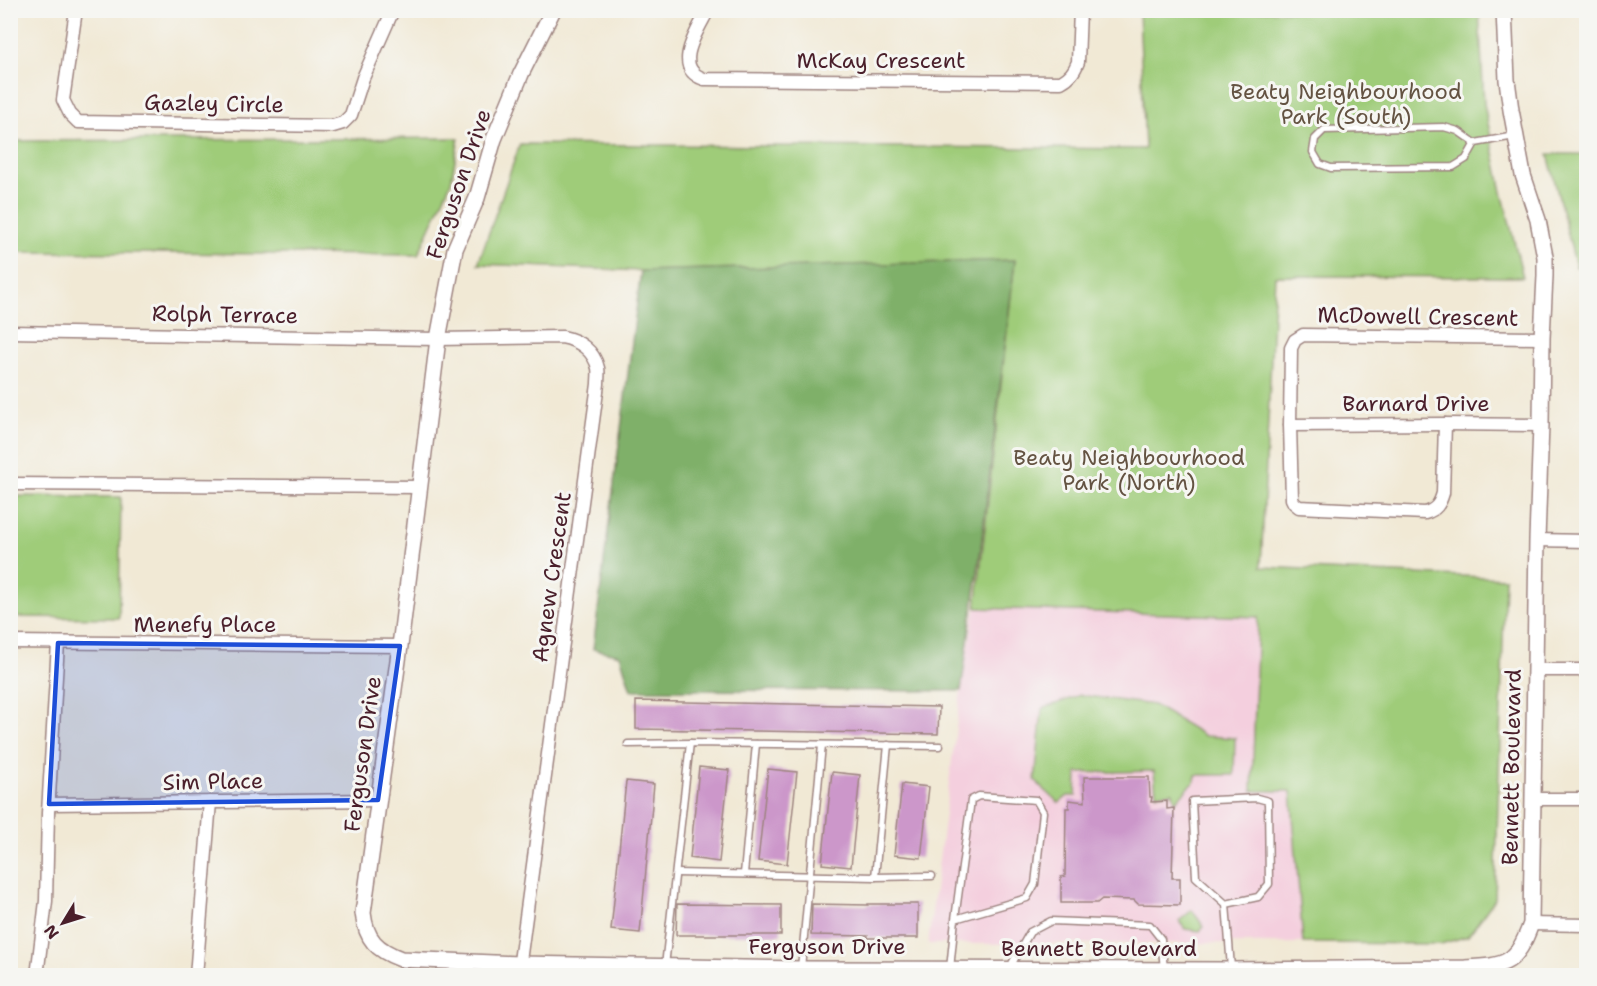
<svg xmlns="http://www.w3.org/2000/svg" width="1597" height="986" font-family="'Shantell Sans',sans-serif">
  <rect width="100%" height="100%" fill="#f6f6f2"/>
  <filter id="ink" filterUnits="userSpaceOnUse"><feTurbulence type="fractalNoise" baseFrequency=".0167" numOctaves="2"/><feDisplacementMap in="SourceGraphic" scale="12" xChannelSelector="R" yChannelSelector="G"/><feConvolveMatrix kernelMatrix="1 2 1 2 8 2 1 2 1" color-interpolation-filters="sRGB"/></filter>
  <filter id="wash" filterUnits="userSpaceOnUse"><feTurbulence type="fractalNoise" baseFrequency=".008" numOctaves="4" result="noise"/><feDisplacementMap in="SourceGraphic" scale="24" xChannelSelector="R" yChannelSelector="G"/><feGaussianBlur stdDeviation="1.35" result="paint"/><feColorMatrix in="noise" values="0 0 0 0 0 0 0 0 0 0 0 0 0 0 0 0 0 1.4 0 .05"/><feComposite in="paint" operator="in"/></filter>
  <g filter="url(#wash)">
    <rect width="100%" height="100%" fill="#f1e9d5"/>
    <path fill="#f4cfde" d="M 975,608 L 1258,616 L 1252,790 L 1291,791 L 1303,943 L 928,944 L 961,691 Z"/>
    <g fill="#9fcc79" stroke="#747652" stroke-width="1.5">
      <path d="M 1139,11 L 1479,11 L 1484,104 L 1502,192 L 1523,277 L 1275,276 L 1261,567 L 1505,578 L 1495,899 L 1468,936 L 1441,944 L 1303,943 L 1291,791 L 1252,791 L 1258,617 L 976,608 L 1015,260 L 641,271 L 478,264 L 520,144 L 1145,149 Z"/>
      <path d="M 459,138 L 451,182 L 418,255 L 11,252 L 11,141 Z"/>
      <path d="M 1548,154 L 1586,154 L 1586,267 L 1576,267 Z"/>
      <path d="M 11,496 L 121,497 L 119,618 L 11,617 Z"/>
      <path d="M 1080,695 L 1154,705 L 1205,736 L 1235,738 L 1234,775 L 1196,775 L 1195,781 L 1175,802 L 1173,792 L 1156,794 L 1154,771 L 1077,773 L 1076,796 L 1068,796 L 1059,803 L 1035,781 L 1042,709 Z"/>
      <path d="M 1192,910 L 1204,927 L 1200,931 L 1185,929 L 1179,921 Z"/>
    </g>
    <path fill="#7fb069" stroke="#64684a" stroke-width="1.5" d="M 1015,260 L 979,564 L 961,691 L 631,690 L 620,655 L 593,649 L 641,271 Z"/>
    <g id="blocks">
      <g fill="#cc97ca">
        <path d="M 636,701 L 939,707 L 938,734 L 636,729 Z"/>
        <path d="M 699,767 L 729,770 L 719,862 L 690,858 Z"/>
        <path d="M 768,769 L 797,772 L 787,864 L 758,861 Z"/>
        <path d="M 832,772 L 860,775 L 851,867 L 822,864 Z"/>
        <path d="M 1084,777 L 1149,777 L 1150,797 L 1152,797 L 1151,802 L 1167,801 L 1167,809 L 1174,808 L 1172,878 L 1180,878 L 1180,905 L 1138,904 L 1134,900 L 1102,899 L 1097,903 L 1061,903 L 1061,877 L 1065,876 L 1066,808 L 1069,808 L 1069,800 L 1085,802 Z"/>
        <path d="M 626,781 L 654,784 L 640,933 L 611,930 Z"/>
        <path d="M 902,784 L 929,787 L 921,858 L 894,855 Z"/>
        <path d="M 677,904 L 781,905 L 781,935 L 676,935 Z"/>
        <path d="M 812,904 L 868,905 L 868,904 L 918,904 L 918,938 L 868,938 L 868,936 L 811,935 Z"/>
      </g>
    </g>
  </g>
  <g filter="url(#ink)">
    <use href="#blocks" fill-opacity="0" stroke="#9e8480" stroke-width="1.5"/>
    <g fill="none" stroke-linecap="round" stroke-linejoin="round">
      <g stroke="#9e8480" stroke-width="9">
        <g id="service">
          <path d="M 1475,143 L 1466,159 L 1453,167 L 1331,168 L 1320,164 L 1313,152 L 1315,139 L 1324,130 L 1444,127 L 1458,131 L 1475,143 L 1515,136"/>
          <path d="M 628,744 L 690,743 L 940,746"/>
          <path d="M 676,873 L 875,877 L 932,876"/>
          <path d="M 744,874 L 756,744"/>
          <path d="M 875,877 L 888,745"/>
          <path d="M 1226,904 L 1258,897 L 1269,884 L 1268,801 L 1257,798 L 1192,801 L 1196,877 L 1226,904 L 1231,968"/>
          <path d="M 665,966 L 690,743"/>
          <path d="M 1010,967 L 1030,932 L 1051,921 L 1150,925 L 1161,939 L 1164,969"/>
          <path d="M 801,968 L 822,745"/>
          <path d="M 950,969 L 955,919 L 1027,898 L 1035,884 L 1043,812 L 1036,800 L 979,796 L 971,800 L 955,919"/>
        </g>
      </g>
      <g stroke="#9e8480" stroke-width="15">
        <g id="minor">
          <path d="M 76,10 L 63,100 L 70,114 L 78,122 L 333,126 L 343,123 L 351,115 L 363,78 L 393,10"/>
          <path d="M 708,10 C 698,30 671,68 704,79 L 1061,82 C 1070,77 1074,72 1078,62 L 1080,10"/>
          <path d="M 10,332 L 438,339 L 562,337 C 579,340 594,351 598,368 C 599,373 598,379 598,384 L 518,976"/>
          <path d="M 1445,424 L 1443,493 C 1440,504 1436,510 1425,513 L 1299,507 L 1294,503 L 1292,499 L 1290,425 L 1291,348 L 1295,340 L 1303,335 L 1542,338"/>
          <path d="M 1290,425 L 1445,424 L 1541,425"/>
          <path d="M 10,484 L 420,487"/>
          <path d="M 1537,540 L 1586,541"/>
          <path d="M 10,642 L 400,646"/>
          <path d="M 1534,670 L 1586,670"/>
          <path d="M 1533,799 L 1586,799"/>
          <path d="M 49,804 L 378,800"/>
          <path d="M 1531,924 L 1586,925"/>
          <path d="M 37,976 L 46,901 L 48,813 L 58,643"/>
          <path d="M 196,976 L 210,802"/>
        </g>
      </g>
      <g stroke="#9e8480" stroke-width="18">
        <path id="tertiary" d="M 553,10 L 521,74 L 494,139 L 477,198 L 455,249 L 438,339 L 400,646 L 363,913 C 366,940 377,950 401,959 L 519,964 L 801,969 L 1231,970 L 1465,968 C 1507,966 1516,964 1531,924 L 1537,540 L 1541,425 L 1542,338 L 1545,276 L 1545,257 L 1538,220 L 1523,175 L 1511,110 L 1507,80 L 1504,10"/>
      </g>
      <use href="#service" stroke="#fff" stroke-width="6"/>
      <use href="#minor" stroke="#fff" stroke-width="12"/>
      <use href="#tertiary" stroke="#fff" stroke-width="15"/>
    </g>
  </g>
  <path fill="#1d4ed8" fill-opacity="0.2" stroke="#1d4ed8" stroke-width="4.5" stroke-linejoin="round" d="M 58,643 L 400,646 L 378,800 L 49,804 Z"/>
  <g text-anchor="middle" stroke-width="6" stroke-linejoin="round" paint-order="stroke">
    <g font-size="22" fill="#4a1f2b" stroke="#f6f6f2">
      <text x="881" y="68">McKay Crescent</text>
      <text transform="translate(214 103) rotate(1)" y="8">Gazley Circle</text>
      <text transform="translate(458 184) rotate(-71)" y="8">Ferguson Drive</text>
      <text transform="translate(225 314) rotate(1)" y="8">Rolph Terrace</text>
      <text transform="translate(1418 316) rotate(1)" y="8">McDowell Crescent</text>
      <text x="1416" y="411">Barnard Drive</text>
      <text transform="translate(551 577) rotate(-82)" y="8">Agnew Crescent</text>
      <text x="205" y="632">Menefy Place</text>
      <text transform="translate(362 754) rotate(-82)" y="8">Ferguson Drive</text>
      <text transform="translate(1511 767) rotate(-89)" y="8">Bennett Boulevard</text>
      <text transform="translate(213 781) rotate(-1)" y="8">Sim Place</text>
      <text x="827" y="954">Ferguson Drive</text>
      <text x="1099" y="956">Bennett Boulevard</text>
    </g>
    <g font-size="22" fill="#645342" stroke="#f6f6f2">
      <text x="1346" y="99">Beaty Neighbourhood<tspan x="1346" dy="25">Park (South)</tspan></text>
      <text x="1129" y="465">Beaty Neighbourhood<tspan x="1129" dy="25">Park (North)</tspan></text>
    </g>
  </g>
  <rect width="1597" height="986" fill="none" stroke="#f6f6f2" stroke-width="36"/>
  <g transform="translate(63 923) rotate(232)" stroke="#f6f6f2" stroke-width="4.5" paint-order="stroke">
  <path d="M0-4.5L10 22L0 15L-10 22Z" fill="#4a1f2b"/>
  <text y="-9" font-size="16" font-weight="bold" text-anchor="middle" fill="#4a1f2b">N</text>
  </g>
</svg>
